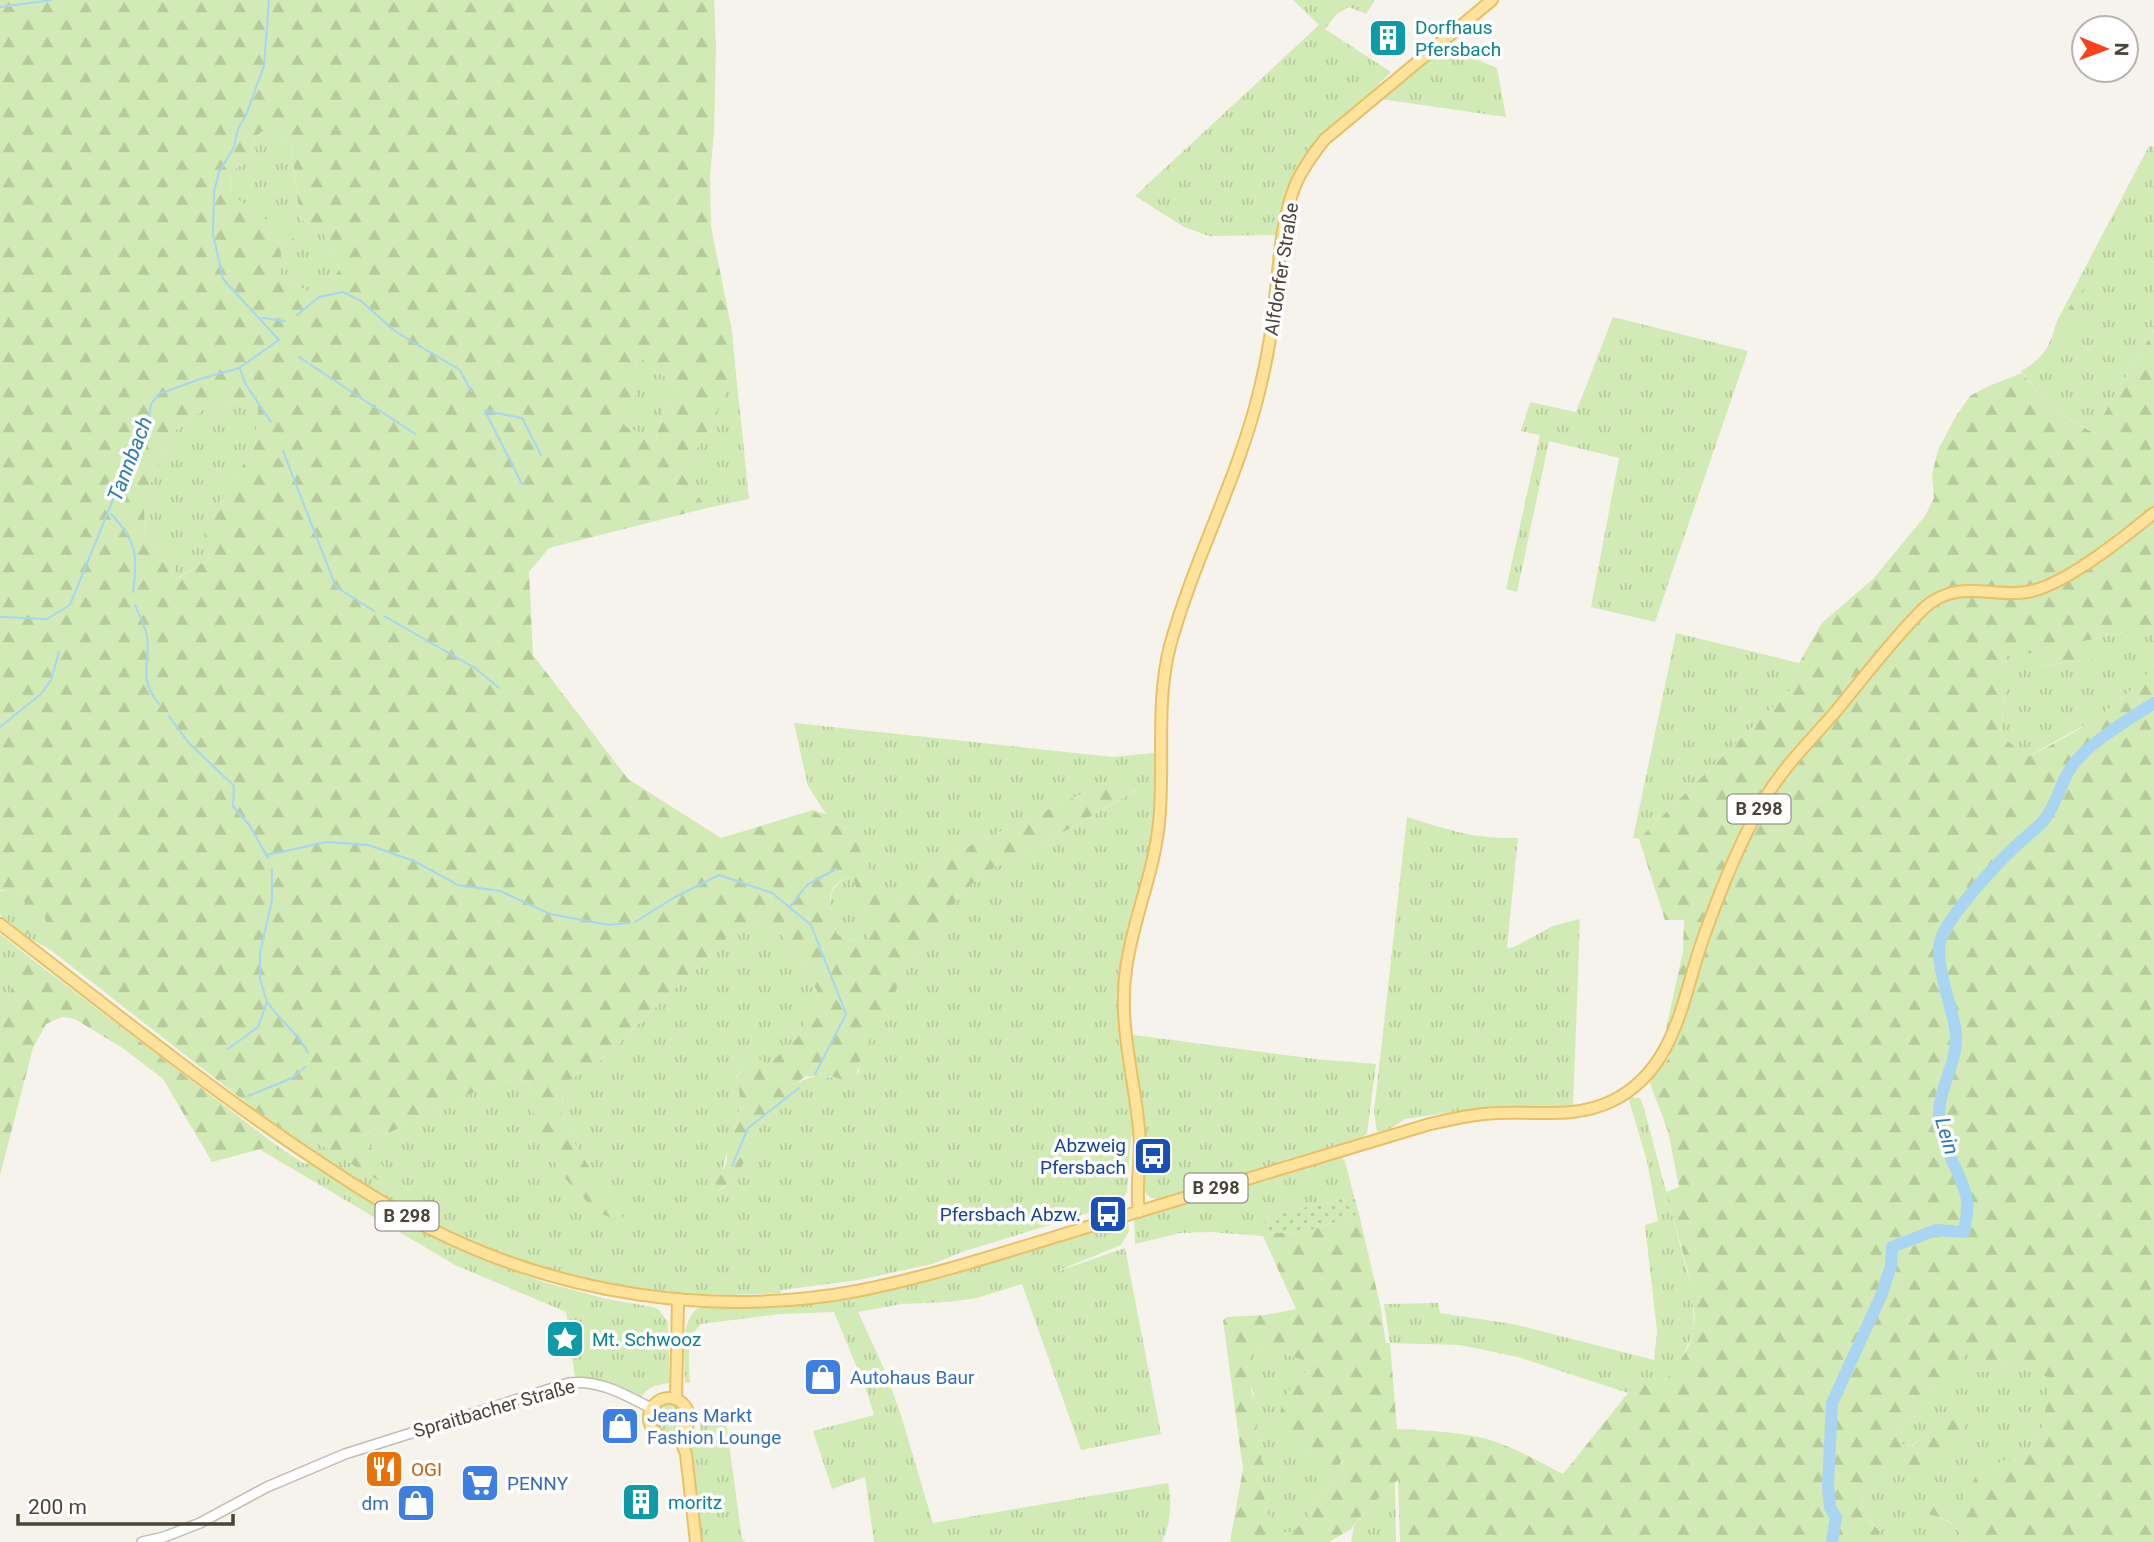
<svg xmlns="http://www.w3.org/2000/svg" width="2154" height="1542" font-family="Roboto,sans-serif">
  <defs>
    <pattern id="grass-tufts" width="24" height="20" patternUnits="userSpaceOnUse" patternTransform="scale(1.75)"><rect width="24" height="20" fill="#d2eab5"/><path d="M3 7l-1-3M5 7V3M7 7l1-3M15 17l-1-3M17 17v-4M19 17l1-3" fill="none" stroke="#b6ca9c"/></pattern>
    <pattern id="forest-firs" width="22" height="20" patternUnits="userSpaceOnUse" patternTransform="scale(1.75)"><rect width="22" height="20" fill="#d2eab5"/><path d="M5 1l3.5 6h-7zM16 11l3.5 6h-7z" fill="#b6ca9c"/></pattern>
    <pattern id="garden-dots" width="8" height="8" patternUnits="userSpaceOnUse" patternTransform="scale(1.75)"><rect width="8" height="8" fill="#d2eab5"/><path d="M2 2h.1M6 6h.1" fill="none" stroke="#b6ca9c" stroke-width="1.8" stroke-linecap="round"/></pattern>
  </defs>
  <rect width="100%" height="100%" fill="#f6f3ec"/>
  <g fill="url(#grass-tufts)">
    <path d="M 1293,0 L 1375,0 L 1366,14 L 1349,7 L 1337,14 L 1325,29 L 1391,72 L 1325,139 L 1304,168 L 1282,239 L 1274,235 L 1209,236 L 1184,227 L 1135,196 L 1319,25 Z"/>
    <path d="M 1447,38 L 1467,55 L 1497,68 L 1506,117 L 1373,98 Z"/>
    <path d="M 262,131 L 291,143 L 300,219 L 322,230 L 340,269 L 318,297 L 280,276 L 282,244 L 299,252 L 301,245 L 232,196 L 231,172 L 256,155 L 254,139 Z"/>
    <path d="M 2149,146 L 2154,147 L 2154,330 L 2113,398 L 2095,433 L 2052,410 L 2021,371 C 2045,357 2049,348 2057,321 Z"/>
    <path d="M 1613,317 L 1748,351 L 1655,622 L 1591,607 L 1619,458 L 1549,441 L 1517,592 L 1506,589 L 1540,435 L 1521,431 L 1530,402 L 1576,412 Z"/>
    <path d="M 643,357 L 647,367 L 677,383 L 664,408 L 655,442 L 625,426 L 622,416 L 636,394 L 630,372 Z"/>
    <path d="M 735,364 L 749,499 L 707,508 L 681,473 L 715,420 Z"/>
    <path d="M 259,396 L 255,446 L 232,482 L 210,558 L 174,580 L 173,557 L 145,541 L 144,498 L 173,432 L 205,408 Z"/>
    <path d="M 1676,633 L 1799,663 L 1791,689 L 1639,839 L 1633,838 Z"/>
    <path d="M 2121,633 L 2154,633 L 2154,665 L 2141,682 L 2099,717 L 2027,757 L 2001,737 L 2007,655 L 2040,652 L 2041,666 L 2099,658 L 2078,642 Z"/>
    <path d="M 794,723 L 1113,757 L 1161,752 L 1156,758 C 1156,800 1154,840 1143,881 C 1136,910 1125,939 1121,969 C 1113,1025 1129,1080 1136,1135 L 1131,1137 L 1127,1191 L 1121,1203 L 965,1251 L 932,1264 L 859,1280 L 781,1290 L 780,1293 C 682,1300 573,1286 483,1248 C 415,1220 355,1180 294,1140 L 306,1136 L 400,1193 L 363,1136 L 375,1128 L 384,1136 L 436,1108 L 500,1082 L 528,1080 L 536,1125 L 627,1225 L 577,1148 L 562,1114 L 563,1087 L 580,1072 L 594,1067 L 731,934 L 758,920 L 780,933 L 802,961 L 819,995 L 797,1038 L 767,1066 L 756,1056 L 736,1077 C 738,1082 741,1089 741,1094 C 742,1099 739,1106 739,1111 C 733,1139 721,1164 718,1192 C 747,1170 745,1151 762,1123 C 770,1110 782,1101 795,1093 L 789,1088 C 811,1073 824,1074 849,1082 L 859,1072 L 860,1056 L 909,965 L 964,891 L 987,871 L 1031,851 L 1138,789 L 1110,781 L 952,854 L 900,903 L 874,879 L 850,829 L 831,824 L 813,810 L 826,814 L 808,786 Z"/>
    <path d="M 1407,817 C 1448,830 1475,839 1518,838 L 1507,948 L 1514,947 L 1553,926 L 1580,919 L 1573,1109 L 1466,1110 L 1405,1119 L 1388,1130 L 1377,1132 L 1374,1112 Z"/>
    <path d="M 853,876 L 870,941 L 845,939 L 837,934 C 830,908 821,886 853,876 Z"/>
    <path d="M 10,890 L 25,895 C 25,908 23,916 14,926 L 0,915 L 0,891 Z"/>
    <path d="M 44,911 L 52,951 L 26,936 Z"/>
    <path d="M 0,934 L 33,960 L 17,967 L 0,1031 Z"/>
    <path d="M 1127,1034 L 1315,1059 L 1376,1064 L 1367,1133 L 1360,1140 L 1159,1199 L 1151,1198 L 1144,1192 L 1145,1148 Z"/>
    <path d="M 1628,1097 L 1640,1098 L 1644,1108 L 1693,1294 L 1694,1331 L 1680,1362 L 1662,1384 L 1644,1377 L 1628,1393 L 1518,1357 L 1460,1345 L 1390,1343 L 1384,1304 L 1438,1303 L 1440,1313 L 1513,1324 L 1654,1360 L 1657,1331 L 1645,1225 L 1658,1221 L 1647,1161 Z"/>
    <path d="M 276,1145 L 303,1163 L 311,1164 L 379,1205 L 488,1260 L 543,1282 L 607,1299 L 653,1307 L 659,1310 L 668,1322 L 670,1383 C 649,1386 646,1388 636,1407 L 603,1388 L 576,1385 L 566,1312 L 455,1265 L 259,1149 Z"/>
    <path d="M 1340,1156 L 1345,1161 L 1354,1196 L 1265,1217 L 1263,1236 L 1210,1232 L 1180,1233 L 1135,1244 L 1134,1218 Z"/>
    <path d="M 1128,1221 L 1129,1231 L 1121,1245 L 1050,1274 L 1125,1248 L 1161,1434 L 1081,1450 L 1022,1284 L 977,1298 L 948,1302 L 902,1304 L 858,1312 L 886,1373 L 901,1415 L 933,1523 L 1168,1483 C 1172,1503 1171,1523 1162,1542 L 874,1542 L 865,1477 L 832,1489 L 813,1431 L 874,1415 L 867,1392 L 834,1312 L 780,1314 L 701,1324 C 685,1339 689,1363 690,1383 L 685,1383 C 685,1361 678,1323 698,1308 L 773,1306 L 847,1298 Z"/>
    <path d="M 1256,1345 L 1303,1360 L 1311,1365 L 1311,1368 L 1304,1375 L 1306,1447 C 1318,1456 1325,1465 1341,1464 L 1344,1459 L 1360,1455 L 1363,1459 L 1314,1500 L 1308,1516 L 1294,1532 L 1281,1532 C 1263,1516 1269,1507 1261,1486 L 1257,1484 L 1262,1446 L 1256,1430 C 1264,1413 1246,1379 1248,1360 C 1249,1355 1254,1349 1256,1345 Z"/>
    <path d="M 1973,1351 L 1981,1372 L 2012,1364 L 2051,1378 L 2043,1426 L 2024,1460 L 2001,1460 L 1995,1472 L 1958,1509 L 1949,1505 L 1926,1514 C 1945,1518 1956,1524 1965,1542 L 1878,1542 L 1880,1530 L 1862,1514 L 1863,1487 L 1893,1469 L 1918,1469 L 1959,1451 L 1931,1429 L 1911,1447 L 1900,1443 L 1903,1422 C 1922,1416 1927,1401 1935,1383 L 1957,1383 L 1961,1356 Z"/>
    <circle cx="669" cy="1418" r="16"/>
    <path d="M 725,1414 L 742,1539 L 746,1542 L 699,1542 L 689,1445 L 701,1441 L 700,1419 Z"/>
    <path d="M 1395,1483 L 1396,1542 L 1351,1542 L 1354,1526 L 1369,1506 Z"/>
  </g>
  <g fill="url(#forest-firs)" fill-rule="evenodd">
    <path d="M 0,0 L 714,0 L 716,46 L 714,133 L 710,175 L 711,227 L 732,331 L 735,364 L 715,420 L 681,473 L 707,508 L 549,548 L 529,572 L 533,655 L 628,779 L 721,838 L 813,810 L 831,824 L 850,829 L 874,879 L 900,903 L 952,854 L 1110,781 L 1139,788 L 1031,851 L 987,871 L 964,891 L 909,965 L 861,1056 C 858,1067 860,1075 849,1082 L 830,1076 L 822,1081 L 817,1077 L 806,1076 L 790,1088 L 795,1092 C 783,1101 771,1110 762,1123 C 745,1152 748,1170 717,1192 C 711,1180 722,1174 726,1163 C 728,1158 726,1152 728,1147 C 737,1122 745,1104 736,1078 L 756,1055 L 767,1066 L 797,1038 L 819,995 L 802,961 L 780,933 L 758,920 L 731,934 L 594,1067 L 580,1072 L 563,1087 L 562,1114 L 577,1148 L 628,1226 L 596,1211 L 560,1173 L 536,1125 L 528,1080 L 500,1082 L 436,1108 L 384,1136 L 375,1128 L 363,1136 L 402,1195 L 306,1136 L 294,1140 L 52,951 L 44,912 L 26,936 L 14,926 C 23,916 25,908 25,895 L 10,890 L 0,890 ZM 262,131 L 291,143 L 300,219 L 322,230 L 340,269 L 318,297 L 280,276 L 282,244 L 299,252 L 302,245 L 232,195 L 231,172 L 256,155 L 254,139 ZM 642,358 L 647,367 L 677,383 L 664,408 L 655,442 L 625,426 L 622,416 L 636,395 L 638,381 L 630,372 ZM 259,396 L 255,446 L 232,482 L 204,533 L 210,558 L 175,580 L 173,557 L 145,541 L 144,498 L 173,432 L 205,408 ZM 853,876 L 869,941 L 845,939 L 837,934 C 830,908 820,885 853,876 Z"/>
    <path d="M 2081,287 L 2084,289 C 2079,307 2076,334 2059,344 L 2055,341 L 2058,328 Z"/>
    <path d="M 2154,330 L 2154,633 L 2121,633 L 2079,642 L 2100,658 L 2040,666 L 2040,652 L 2007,656 L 2001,736 L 2027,757 C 2075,734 2120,707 2154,665 L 2154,1542 L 1965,1542 C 1959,1530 1952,1521 1939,1517 C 1932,1515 1928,1516 1923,1511 C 1926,1500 1934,1498 1945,1497 L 1949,1505 L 1958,1509 L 1981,1467 L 1995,1472 L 2001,1460 L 2024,1460 L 2043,1426 L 2050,1378 L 2012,1364 L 1981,1372 L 1972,1351 L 1962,1356 L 1966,1373 L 1957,1383 L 1935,1383 C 1927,1401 1922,1416 1903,1422 L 1900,1443 L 1912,1447 C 1927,1433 1937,1419 1959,1419 C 1968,1427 1966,1442 1959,1451 L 1938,1461 L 1933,1471 L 1918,1469 L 1912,1482 L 1893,1469 L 1863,1487 L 1862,1514 L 1880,1531 L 1878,1542 L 1400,1542 L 1398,1480 L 1369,1506 L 1351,1529 L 1329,1542 L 1230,1542 L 1243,1469 L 1223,1320 L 1227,1317 L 1265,1315 L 1296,1309 L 1263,1236 L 1263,1232 L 1302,1233 L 1359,1214 L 1380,1304 L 1386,1343 L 1390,1343 L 1397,1429 C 1425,1430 1456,1432 1483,1438 C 1511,1445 1537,1461 1563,1474 L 1628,1393 L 1644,1377 L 1663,1383 C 1675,1368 1689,1352 1693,1332 C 1701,1300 1674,1225 1666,1192 L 1679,1187 L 1668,1131 L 1648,1078 L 1667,1061 L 1680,1034 L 1666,1029 L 1683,951 L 1684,920 L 1665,920 L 1639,839 L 1791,689 L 1799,663 L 1822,623 L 1874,578 L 1925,516 L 1934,498 L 1932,475 L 1938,450 L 1956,416 L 1970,396 L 1989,386 L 2022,373 L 2052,410 L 2094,433 L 2113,398 ZM 1256,1345 L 1303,1360 L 1310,1365 L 1307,1374 L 1298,1376 C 1281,1402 1268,1425 1297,1449 L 1307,1447 L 1318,1458 L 1326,1462 L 1327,1468 L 1332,1468 L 1334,1464 L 1337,1467 L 1344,1459 L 1349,1462 L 1360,1455 L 1363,1459 L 1314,1500 L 1308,1516 L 1293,1532 L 1281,1532 C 1263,1516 1269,1507 1261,1486 L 1257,1484 L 1259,1469 L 1264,1465 L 1261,1460 L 1262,1446 L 1256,1430 C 1260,1422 1256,1414 1260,1405 C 1243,1386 1257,1387 1253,1372 C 1252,1368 1249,1364 1248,1360 Z"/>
    <path d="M 33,960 L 276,1145 L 212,1162 L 163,1079 L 124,1049 L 75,1019 L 62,1017 L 46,1024 L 33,1048 L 0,1175 L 0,1031 L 17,967 Z"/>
  </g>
  <path fill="url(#garden-dots)" d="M 1354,1196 L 1359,1214 L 1302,1233 L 1263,1232 L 1265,1217 Z"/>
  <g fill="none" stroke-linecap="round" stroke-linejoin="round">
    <g stroke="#a9d4f2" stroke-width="2">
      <path d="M 0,7 L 52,0"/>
      <path d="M 297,315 L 319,297 L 343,292 L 361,301 L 396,332 L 460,370 L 471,391"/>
      <path d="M 262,318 L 285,321"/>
      <path d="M 299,357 L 415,434"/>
      <path d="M 240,369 L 246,385 L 271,422"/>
      <path d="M 485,411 L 522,484"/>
      <path d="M 486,411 L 522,418 L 541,455"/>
      <path d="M 283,451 L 336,587 L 374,611"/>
      <path d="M 111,514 C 137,541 138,556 133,592"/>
      <path d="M 135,605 C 139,615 145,625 147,636 C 151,662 137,678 159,704"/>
      <path d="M 384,616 L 475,668 L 499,688"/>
      <path d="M 0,617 L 47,619 L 70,605 L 123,475 L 141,442 L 148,425 L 151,404 L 159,394 L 200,379 L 239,368 L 279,340 L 223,279 L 213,234 L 214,192 L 219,172 L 234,147 L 238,129 L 246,115 L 264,66 L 269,0"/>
      <path d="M 169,716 L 188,742 L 234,786 L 233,806 L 250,826 L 268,858"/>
      <path d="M 0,727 L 41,694 L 51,680 L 59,652"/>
      <path d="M 267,855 L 327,842 L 368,845 L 414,861 L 458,885 L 500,891 L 550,914 L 609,925 L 629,923"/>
      <path d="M 790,907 L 807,885 L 836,869"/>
      <path d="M 635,922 L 675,897 L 719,875 L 772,893 L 811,925 L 846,1014 L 815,1074"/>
      <path d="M 268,1003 C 280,1021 299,1034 308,1053"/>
      <path d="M 228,1049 L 258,1027 L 267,1002 L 260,979 L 260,953 L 272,900 L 272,869"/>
      <path d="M 248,1096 L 292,1078 L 305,1067"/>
      <path d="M 732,1166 L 748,1128 L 799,1088"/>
    </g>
    <path stroke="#a9d4f2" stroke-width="12" d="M 1832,1542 L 1836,1517 L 1830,1508 L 1828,1486 L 1832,1403 L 1881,1296 L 1891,1266 L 1892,1247 L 1936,1230 L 1964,1232 C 1966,1220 1969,1206 1966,1195 C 1959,1168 1939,1144 1939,1115 C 1939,1086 1958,1063 1956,1033 C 1953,1009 1933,960 1941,939 C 1949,915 1997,863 2017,845 C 2026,836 2037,829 2044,820 C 2059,801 2061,777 2077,760 C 2098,737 2128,720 2154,703"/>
    <g stroke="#c2bbae" stroke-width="12">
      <path id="minor" d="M 142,1542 L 164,1537 L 200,1523 L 267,1487 L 345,1454 L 569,1383 C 599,1379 625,1395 651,1408"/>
    </g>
    <g stroke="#e6c16a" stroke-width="14">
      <g id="major">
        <path d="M 0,924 C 95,997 189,1073 288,1141 C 334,1172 380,1203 429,1228 C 559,1294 713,1318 857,1291 C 933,1276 1009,1251 1084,1228 C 1199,1194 1314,1158 1430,1124 C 1452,1119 1474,1114 1498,1113 C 1537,1111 1575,1119 1612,1101 C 1677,1069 1682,997 1704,936 C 1720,891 1740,841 1764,800 C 1783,767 1812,739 1837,710 C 1865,676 1892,640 1923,609 C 1960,574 1999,603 2039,589 C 2076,576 2123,538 2154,513"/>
        <path d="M 1139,1212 C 1135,1184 1142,1157 1139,1129 C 1134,1075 1118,1024 1126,969 C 1133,919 1154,873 1159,823 C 1165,763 1155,704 1170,646 C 1194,558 1239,477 1260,388 C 1268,356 1273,323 1276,290 C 1280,255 1282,219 1295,186 C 1302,169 1313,154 1325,139 L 1492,0"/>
        <circle cx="669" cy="1418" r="20"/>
        <path d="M 676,1399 L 678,1299"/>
        <path d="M 679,1435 L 686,1454 L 696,1542"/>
      </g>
    </g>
    <use href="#minor" stroke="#fff" stroke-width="9"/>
    <use href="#major" stroke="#ffe39c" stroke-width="10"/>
  </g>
  <defs>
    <g id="building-square" transform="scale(2.0125)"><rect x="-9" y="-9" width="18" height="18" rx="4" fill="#0f9aa8" stroke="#fff"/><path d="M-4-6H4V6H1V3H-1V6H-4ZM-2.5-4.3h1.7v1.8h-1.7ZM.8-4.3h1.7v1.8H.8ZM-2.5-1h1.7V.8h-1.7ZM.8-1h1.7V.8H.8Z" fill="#fff"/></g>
    <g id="bus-square" transform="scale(2.0125)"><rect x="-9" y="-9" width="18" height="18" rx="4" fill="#1a4fb4" stroke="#fff"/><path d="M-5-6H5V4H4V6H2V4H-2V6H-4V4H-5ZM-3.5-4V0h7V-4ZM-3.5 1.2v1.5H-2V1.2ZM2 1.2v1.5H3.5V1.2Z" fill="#fff"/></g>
    <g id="sight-square" transform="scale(2.0125)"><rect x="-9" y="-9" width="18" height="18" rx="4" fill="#0f9aa8" stroke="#fff"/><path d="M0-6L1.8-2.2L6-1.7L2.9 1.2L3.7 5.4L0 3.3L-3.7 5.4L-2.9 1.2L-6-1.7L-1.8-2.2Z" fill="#fff"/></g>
    <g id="shop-square" transform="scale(2.0125)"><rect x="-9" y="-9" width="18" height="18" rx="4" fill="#3f7fe0" stroke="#fff"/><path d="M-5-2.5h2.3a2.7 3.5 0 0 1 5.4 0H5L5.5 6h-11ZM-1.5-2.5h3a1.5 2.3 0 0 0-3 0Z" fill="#fff"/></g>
    <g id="restaurant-square" transform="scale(2.0125)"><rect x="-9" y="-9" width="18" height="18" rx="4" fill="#e8710a" stroke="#fff"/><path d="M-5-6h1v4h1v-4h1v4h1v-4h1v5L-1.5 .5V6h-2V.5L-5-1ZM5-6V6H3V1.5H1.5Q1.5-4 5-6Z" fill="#fff"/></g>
    <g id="supermarket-square" transform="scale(2.0125)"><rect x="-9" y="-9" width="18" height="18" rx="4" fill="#3f7fe0" stroke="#fff"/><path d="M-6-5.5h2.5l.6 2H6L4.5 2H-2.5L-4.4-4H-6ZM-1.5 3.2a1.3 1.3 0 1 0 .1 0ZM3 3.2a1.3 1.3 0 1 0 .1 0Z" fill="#fff"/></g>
  </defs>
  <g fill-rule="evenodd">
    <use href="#building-square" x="1388" y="38"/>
    <use href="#bus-square" x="1153" y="1156"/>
    <use href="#bus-square" x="1108" y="1214"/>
    <use href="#sight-square" x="565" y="1339"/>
    <use href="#shop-square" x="823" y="1377"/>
    <use href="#shop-square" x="620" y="1426"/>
    <use href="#restaurant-square" x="384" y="1469"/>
    <use href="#supermarket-square" x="480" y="1483"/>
    <use href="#building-square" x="641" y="1502"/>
    <use href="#shop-square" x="416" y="1503"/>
  </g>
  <g text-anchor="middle" stroke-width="7" stroke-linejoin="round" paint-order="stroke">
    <g fill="#fff" stroke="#817c74" stroke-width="2">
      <rect x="1727.5" y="794.5" width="63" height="29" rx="5"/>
      <rect x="1184.5" y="1173.5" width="63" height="29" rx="5"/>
      <rect x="375.5" y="1201.5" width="63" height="29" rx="5"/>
    </g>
    <g font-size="18" font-weight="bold" fill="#4b4439">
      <text x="1759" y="815">B 298</text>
      <text x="1216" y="1194">B 298</text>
      <text x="407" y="1222">B 298</text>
    </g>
    <g font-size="19" fill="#0d838f" stroke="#fff" text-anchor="start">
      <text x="1415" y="34">Dorfhaus<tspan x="1415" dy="22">Pfersbach</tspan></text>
      <text x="592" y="1346">Mt. Schwooz</text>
      <text x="668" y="1509">moritz</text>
    </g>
    <g font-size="19" fill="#4b4439" stroke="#fff">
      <text transform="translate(1281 269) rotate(-81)" y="7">Alfdorfer Straße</text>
      <text transform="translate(494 1408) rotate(-16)" y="7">Spraitbacher Straße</text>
    </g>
    <g font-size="19" fill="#164399" stroke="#fff" text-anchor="end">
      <text x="1126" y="1152">Abzweig<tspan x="1126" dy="22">Pfersbach</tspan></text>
      <text x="1081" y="1221">Pfersbach Abzw.</text>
    </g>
    <g font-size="19" fill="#366cbe" stroke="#fff" text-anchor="start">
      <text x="850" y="1384">Autohaus Baur</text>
      <text x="647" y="1422">Jeans Markt<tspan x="647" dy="22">Fashion Lounge</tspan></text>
      <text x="507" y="1490">PENNY</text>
      <text x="389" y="1510" text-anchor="end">dm</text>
    </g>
    <g font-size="19" fill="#c56008" stroke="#fff" text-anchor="start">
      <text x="411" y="1476">OGI</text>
    </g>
    <g font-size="21" font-style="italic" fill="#2e7ab2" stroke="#fff">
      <text transform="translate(130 459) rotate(-69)" y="7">Tannbach</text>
      <text transform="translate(1947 1136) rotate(74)" y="7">Lein</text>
    </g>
  </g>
  <g transform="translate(2105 49) rotate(91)"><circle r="33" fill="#ffffff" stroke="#b7b4b0" stroke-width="2"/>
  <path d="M0-5L12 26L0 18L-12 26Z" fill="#fc3f1d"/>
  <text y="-10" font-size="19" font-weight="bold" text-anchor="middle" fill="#4b4439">N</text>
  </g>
  <path d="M18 1514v10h215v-10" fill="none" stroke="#4b4439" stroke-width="3.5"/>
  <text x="28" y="1514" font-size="21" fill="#4b4439" stroke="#ffffff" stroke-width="5" paint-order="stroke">200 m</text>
</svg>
